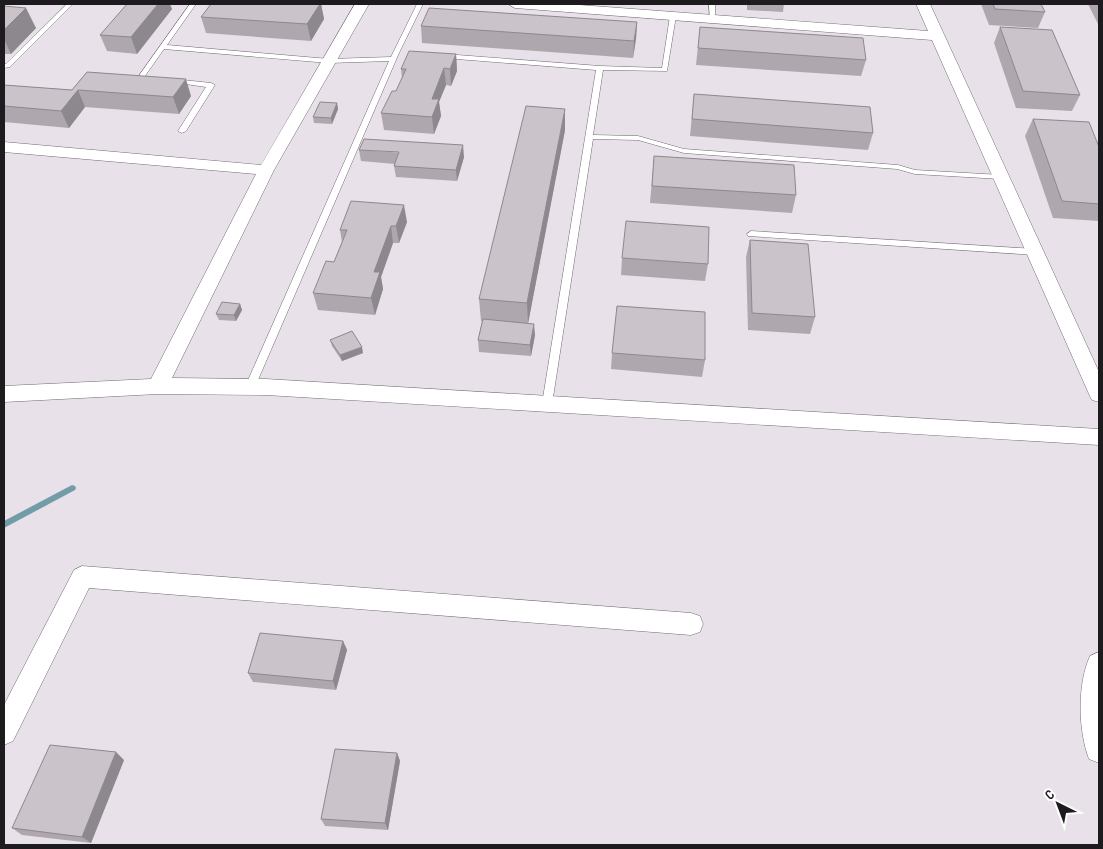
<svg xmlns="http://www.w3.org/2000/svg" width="1103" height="849" font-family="'Sofia Sans Condensed',sans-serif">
  <rect width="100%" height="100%" fill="#e8e1e9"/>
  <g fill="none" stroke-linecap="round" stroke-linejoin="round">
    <path fill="#719ca8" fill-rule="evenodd" d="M 72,485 L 75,486 L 76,488 L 75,490 L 4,528 L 4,521 Z"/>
    <g stroke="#706a71" stroke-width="1">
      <g id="service">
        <path d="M 67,4 L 73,4 L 10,67 L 4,68 L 4,64 L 6,64 Z"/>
        <path d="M 190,4 L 196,4 L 167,45 L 329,59 L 391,57 L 417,4 L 423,4 L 399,53 L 255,387 L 250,391 L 245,387 L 389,61 L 329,63 L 164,49 L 145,76 L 152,78 L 152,80 L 138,79 L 138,77 Z"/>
        <path d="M 709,4 L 715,4 L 715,20 L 710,19 Z"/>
        <path d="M 673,14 L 676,16 L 667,71 L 603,70 L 593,135 L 638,136 L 684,149 L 898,165 L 915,170 L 1001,175 L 1005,177 L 1001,179 L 915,174 L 897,169 L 684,153 L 638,140 L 593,139 L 552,404 L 547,408 L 544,407 L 542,404 L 596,70 L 444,58 L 441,56 L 444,54 L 600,66 L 662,68 L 670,16 Z"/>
        <path d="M 174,79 L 211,83 L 215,85 L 186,131 L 182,133 L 178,131 L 206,87 L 172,82 L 170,81 Z"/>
        <path d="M 751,231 L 1035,249 L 1039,252 L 1035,255 L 748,236 L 747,234 Z"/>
      </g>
    </g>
    <g stroke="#706a71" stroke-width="1">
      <g id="minor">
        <path d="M 355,4 L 369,4 L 274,170 L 172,378 L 266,379 L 1099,429 L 1099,445 L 266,395 L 158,394 L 4,402 L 4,386 L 151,379 L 256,174 L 4,152 L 4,142 L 261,165 Z"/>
        <path d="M 508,4 L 566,4 L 928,31 L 916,4 L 930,4 L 1099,372 L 1099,402 L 1092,400 L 1089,394 L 932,40 L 515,8 Z"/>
        <path d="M 82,566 L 691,613 L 700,616 L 703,624 L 700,632 L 691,635 L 89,588 L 13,741 L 4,745 L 4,705 L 74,570 Z"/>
        <path d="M 1099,652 L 1099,763 L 1089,759 C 1078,730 1077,684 1090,656 Z"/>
      </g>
    </g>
    <use href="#service" fill="#fff" fill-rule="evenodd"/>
    <use href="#minor" fill="#fff" fill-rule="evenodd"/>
  </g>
  <g fill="#aea8ae">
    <path d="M 211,4 L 321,4 L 324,19 L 311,41 L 206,33 L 201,17 Z"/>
    <path d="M 747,4 L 784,4 L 783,12 L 747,10 Z"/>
    <path d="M 981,4 L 1041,4 L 1045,12 L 1038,28 L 989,25 Z"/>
    <path d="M 1088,4 L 1099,4 L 1099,26 Z"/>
    <path d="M 4,6 L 36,28 L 11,54 L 4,54 Z"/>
    <path d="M 172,9 L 137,54 L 107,51 L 100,35 Z"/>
    <path d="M 637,22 L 636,39 L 633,58 L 422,43 L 421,26 Z"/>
    <path d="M 700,27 L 866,60 L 861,76 L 696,65 Z"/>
    <path d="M 1000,27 L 1080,95 L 1072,111 L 1016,108 L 994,43 Z"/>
    <path d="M 456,54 L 457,71 L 451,86 L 446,85 L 439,102 L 441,116 L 434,134 L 384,130 L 381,113 L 396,91 L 402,78 L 401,69 Z"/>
    <path d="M 87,72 L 191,96 L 179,114 L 85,107 L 69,128 L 4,122 L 4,85 L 72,90 Z"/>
    <path d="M 694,94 L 873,133 L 868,150 L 690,136 Z"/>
    <path d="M 337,103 L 338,109 L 332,124 L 314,123 L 313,117 Z"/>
    <path d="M 1033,119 L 1099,147 L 1099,221 L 1053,218 L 1025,136 Z"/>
    <path d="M 565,130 L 528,323 L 535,335 L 531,356 L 479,352 L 478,340 L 482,321 L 481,321 L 479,299 Z"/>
    <path d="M 359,150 L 464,157 L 457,181 L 396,177 L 394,166 L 395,164 L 361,161 Z"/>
    <path d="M 654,156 L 796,195 L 792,213 L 650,203 Z"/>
    <path d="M 407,222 L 399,243 L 393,243 L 381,277 L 383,289 L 375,315 L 318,310 L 313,293 L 334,262 L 342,242 L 340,230 Z"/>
    <path d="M 750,240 L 815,317 L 810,334 L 748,330 L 746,257 Z"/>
    <path d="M 622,258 L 708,264 L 705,281 L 621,275 Z"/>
    <path d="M 240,304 L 242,310 L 236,321 L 219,320 L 216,314 Z"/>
    <path d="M 330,340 L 363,353 L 342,361 L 332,346 Z"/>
    <path d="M 612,353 L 705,360 L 702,377 L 611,369 Z"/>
    <path d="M 343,641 L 347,650 L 336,690 L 253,682 L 248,673 Z"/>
    <path d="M 397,753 L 400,761 L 388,830 L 325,826 L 321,819 Z"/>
    <path d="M 124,760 L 91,843 L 22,835 L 12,828 Z"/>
  </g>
  <g fill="#8d888d">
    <path d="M 158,4 L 170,4 L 172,9 L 137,54 L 131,37 Z"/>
    <path d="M 320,4 L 321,4 L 324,19 L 311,41 L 307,24 Z"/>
    <path d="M 26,8 L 36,28 L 11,54 L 4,39 L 4,30 Z"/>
    <path d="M 637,22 L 636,39 L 633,58 L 634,41 Z"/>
    <path d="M 456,54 L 457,71 L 451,86 L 450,69 Z"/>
    <path d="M 444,68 L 446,85 L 439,102 L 441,116 L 434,134 L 432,117 L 432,99 Z"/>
    <path d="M 186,79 L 191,96 L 179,114 L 173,97 Z"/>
    <path d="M 78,90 L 85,107 L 69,128 L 61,111 Z"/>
    <path d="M 337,103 L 338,109 L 332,124 L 331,118 Z"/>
    <path d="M 565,109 L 565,130 L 528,324 L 527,303 Z"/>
    <path d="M 463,145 L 464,157 L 457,181 L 456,170 Z"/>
    <path d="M 404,205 L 407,222 L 399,243 L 396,226 Z"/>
    <path d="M 391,226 L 393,243 L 381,277 L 383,289 L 375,315 L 371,298 L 374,272 Z"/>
    <path d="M 240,304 L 242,310 L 236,321 L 234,315 Z"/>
    <path d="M 534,324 L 535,335 L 531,356 L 530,345 Z"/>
    <path d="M 362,347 L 363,353 L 342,361 L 340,355 Z"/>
    <path d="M 343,641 L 347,650 L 336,690 L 333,681 Z"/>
    <path d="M 116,752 L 124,760 L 91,843 L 82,837 Z"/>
    <path d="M 397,753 L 400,761 L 388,830 L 385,823 Z"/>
  </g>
  <g fill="#cac3ca" stroke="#8d888d">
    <path d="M 127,4 L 158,4 L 131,37 L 100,35 Z"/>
    <path d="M 211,4 L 320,4 L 307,24 L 201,17 Z"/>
    <path d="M 993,4 L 1041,4 L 1045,12 L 995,9 Z"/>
    <path d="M 4,6 L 26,8 L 4,30 Z"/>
    <path d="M 429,8 L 637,22 L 634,41 L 421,26 Z"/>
    <path d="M 700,27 L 863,38 L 866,60 L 698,48 Z"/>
    <path d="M 1000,27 L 1052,30 L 1080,95 L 1023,91 Z"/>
    <path d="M 409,51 L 456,54 L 450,69 L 444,68 L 432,99 L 439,99 L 432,117 L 381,113 L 392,91 L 396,91 L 406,69 L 401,69 Z"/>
    <path d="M 87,72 L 186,79 L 173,97 L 78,90 L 61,111 L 4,106 L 4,85 L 72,90 Z"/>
    <path d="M 694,94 L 870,107 L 873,133 L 692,119 Z"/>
    <path d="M 320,102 L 337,103 L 331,118 L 313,117 Z"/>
    <path d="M 526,106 L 565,109 L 527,303 L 479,299 Z"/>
    <path d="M 1033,119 L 1089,122 L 1099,147 L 1099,204 L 1062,201 Z"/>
    <path d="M 364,139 L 463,145 L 456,170 L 394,166 L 399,152 L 359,150 Z"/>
    <path d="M 654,156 L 794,165 L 796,195 L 652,186 Z"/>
    <path d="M 351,201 L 404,205 L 396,226 L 391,226 L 374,272 L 380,272 L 371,298 L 313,293 L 326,261 L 334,262 L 347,230 L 340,230 Z"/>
    <path d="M 626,221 L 709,227 L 708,264 L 622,258 Z"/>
    <path d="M 750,240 L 808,244 L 815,317 L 752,313 Z"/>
    <path d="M 222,302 L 240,304 L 234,315 L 216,314 Z"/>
    <path d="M 617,306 L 705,312 L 705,360 L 612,353 Z"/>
    <path d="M 483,319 L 534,324 L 530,345 L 478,340 Z"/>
    <path d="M 352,331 L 362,347 L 340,355 L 330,340 Z"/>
    <path d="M 260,633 L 343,641 L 333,681 L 248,673 Z"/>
    <path d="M 50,745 L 116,752 L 82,837 L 12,828 Z"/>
    <path d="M 335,749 L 397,753 L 385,823 L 321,819 Z"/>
  </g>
  <rect width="1103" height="849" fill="none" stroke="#1e1b1e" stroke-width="10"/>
  <g transform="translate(1058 804) rotate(318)" stroke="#ffffff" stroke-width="4" paint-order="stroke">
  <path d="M0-4L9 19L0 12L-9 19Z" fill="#1e1b1e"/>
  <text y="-8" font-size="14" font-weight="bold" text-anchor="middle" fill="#1e1b1e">С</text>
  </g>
</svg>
